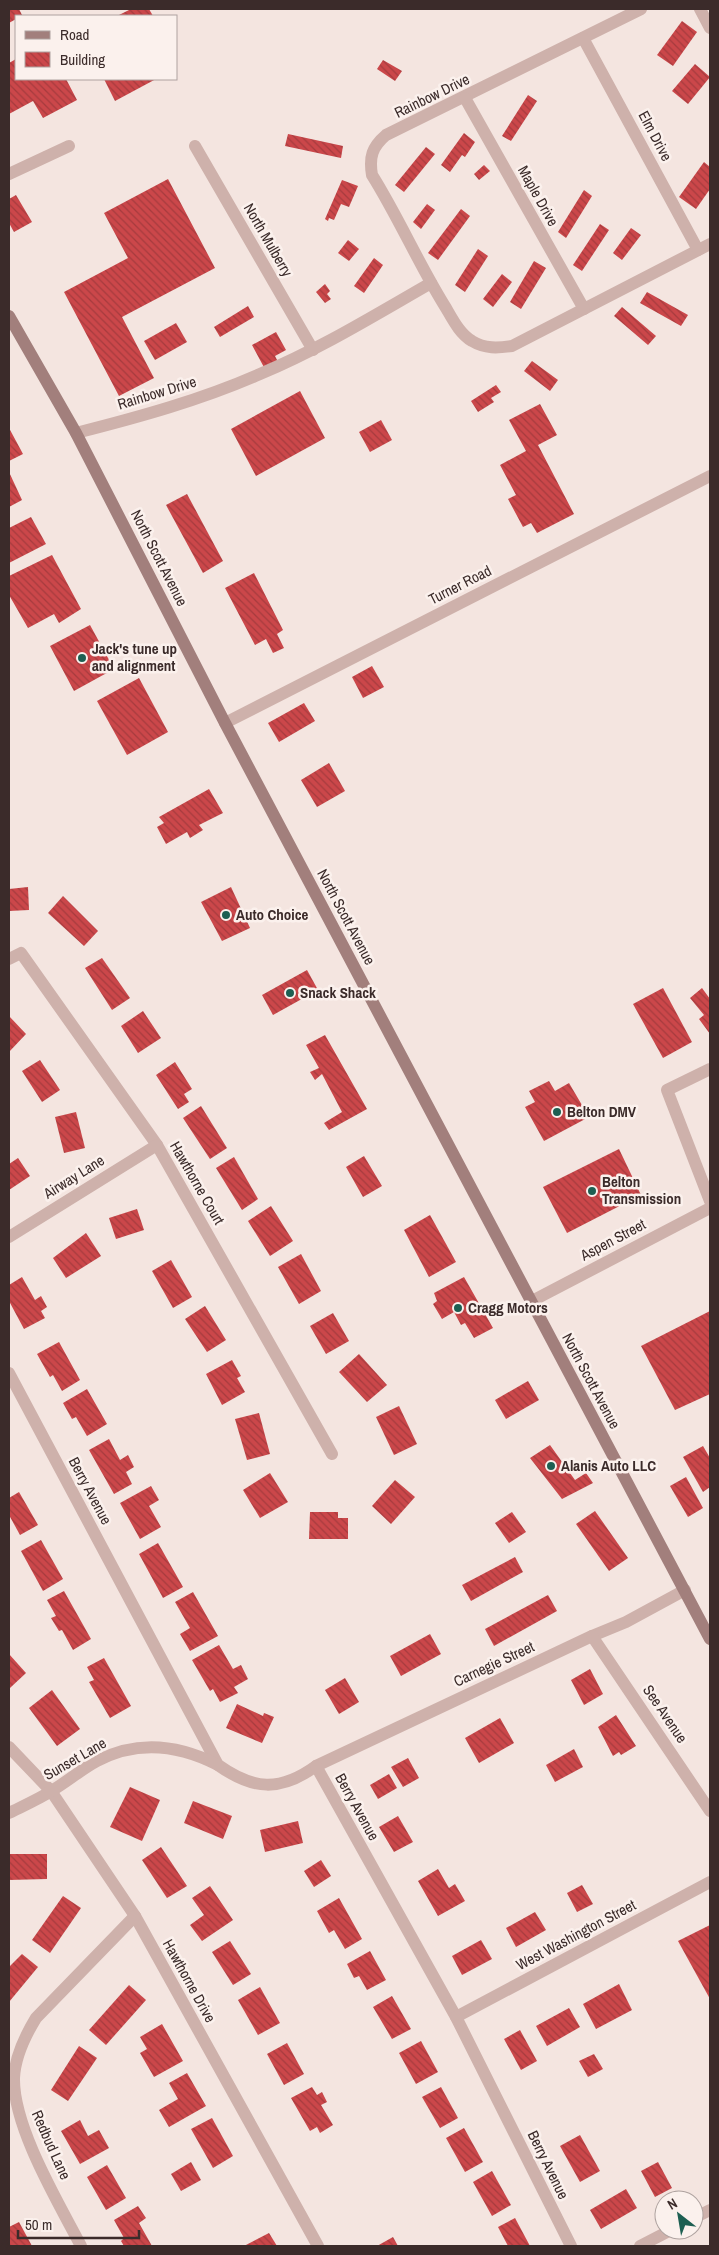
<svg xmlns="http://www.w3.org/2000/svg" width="719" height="2255" font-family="'Archivo Narrow',sans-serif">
  <defs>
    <pattern id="building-back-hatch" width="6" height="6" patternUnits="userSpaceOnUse" patternTransform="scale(1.25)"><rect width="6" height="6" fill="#cb474a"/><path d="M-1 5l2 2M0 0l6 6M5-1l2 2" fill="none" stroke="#a63b3e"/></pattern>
  </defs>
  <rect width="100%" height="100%" fill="#f4e5e0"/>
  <g fill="url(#building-back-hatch)">
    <path d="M 9,9 L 19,9 L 22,15 L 16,16 L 16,19 L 9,23 Z"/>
    <path d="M 131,9 L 149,9 L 153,16 L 117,16 Z"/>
    <path d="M 682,21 L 697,32 L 673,66 L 657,55 Z"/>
    <path d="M 16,59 L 16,79 L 66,79 L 77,100 L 43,118 L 33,101 L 9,114 L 9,63 Z"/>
    <path d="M 383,60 L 402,71 L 395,81 L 377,69 Z"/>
    <path d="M 695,64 L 710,77 L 688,104 L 672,91 Z"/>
    <path d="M 104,79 L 156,79 L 115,101 Z"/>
    <path d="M 528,95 L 537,101 L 511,141 L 502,136 Z"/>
    <path d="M 464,133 L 475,142 L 465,157 L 462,155 L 450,172 L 441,165 Z"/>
    <path d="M 288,134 L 343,146 L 341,158 L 285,146 Z"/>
    <path d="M 426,147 L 435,154 L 404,192 L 395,185 Z"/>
    <path d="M 704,162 L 710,167 L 710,189 L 696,209 L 679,197 Z"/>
    <path d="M 484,165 L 490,171 L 479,180 L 474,174 Z"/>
    <path d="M 168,179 L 215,268 L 122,317 L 154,378 L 119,396 L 64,292 L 128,258 L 104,213 Z"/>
    <path d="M 342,180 L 358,186 L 349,207 L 341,204 L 334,220 L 329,218 L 328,221 L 325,219 Z"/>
    <path d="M 584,190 L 592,196 L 566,238 L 558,232 Z"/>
    <path d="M 16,195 L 32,222 L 14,232 L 9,223 L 9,199 Z"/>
    <path d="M 427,204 L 435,210 L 421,229 L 413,222 Z"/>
    <path d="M 461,209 L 470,216 L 438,260 L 428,253 Z"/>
    <path d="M 600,224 L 609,230 L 582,271 L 573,265 Z"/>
    <path d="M 631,228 L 641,235 L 622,260 L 613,253 Z"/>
    <path d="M 348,240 L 359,249 L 349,261 L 338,253 Z"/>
    <path d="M 478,249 L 488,256 L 465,292 L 455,285 Z"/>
    <path d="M 374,258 L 383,265 L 364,293 L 354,286 Z"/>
    <path d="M 534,261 L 546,268 L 521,309 L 510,302 Z"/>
    <path d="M 502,274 L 512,282 L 493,307 L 483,299 Z"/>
    <path d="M 325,284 L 330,291 L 327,294 L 331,299 L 325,303 L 316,292 Z"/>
    <path d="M 647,292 L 688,315 L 681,326 L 640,303 Z"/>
    <path d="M 248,306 L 254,317 L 220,337 L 214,327 Z"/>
    <path d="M 622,307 L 656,336 L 648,345 L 614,316 Z"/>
    <path d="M 176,323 L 187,342 L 155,360 L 144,341 Z"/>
    <path d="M 276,332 L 286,350 L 275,356 L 279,364 L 266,371 L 252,345 Z"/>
    <path d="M 532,361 L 558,380 L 550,391 L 524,371 Z"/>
    <path d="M 496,385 L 501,392 L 491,398 L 494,402 L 478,412 L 471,401 Z"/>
    <path d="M 300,391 L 325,438 L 256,476 L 231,429 Z"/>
    <path d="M 540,404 L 557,435 L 538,445 L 574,514 L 537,533 L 531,523 L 523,527 L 508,499 L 516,495 L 500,465 L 526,451 L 509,420 Z"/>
    <path d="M 381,420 L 392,440 L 370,452 L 359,432 Z"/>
    <path d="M 9,428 L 23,454 L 9,461 Z"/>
    <path d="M 9,472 L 22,500 L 9,507 Z"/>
    <path d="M 187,494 L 223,561 L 203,573 L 166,505 Z"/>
    <path d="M 31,517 L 46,544 L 9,563 L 9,528 Z"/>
    <path d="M 52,555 L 81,609 L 59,623 L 54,614 L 28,628 L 9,595 L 9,576 Z"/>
    <path d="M 254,573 L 283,630 L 277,634 L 284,648 L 273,653 L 266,639 L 255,645 L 225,588 Z"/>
    <path d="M 90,625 L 114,669 L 74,691 L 50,646 Z"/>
    <path d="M 372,666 L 384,687 L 363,698 L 352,677 Z"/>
    <path d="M 139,678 L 168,732 L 127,755 L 97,701 Z"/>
    <path d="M 304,703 L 315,721 L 279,742 L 268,723 Z"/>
    <path d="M 329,763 L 345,791 L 317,807 L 301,780 Z"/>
    <path d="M 209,789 L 223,813 L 199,825 L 203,830 L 190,838 L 187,832 L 166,844 L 157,827 L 164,823 L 159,817 Z"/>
    <path d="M 28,887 L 29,910 L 9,911 L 9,889 Z"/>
    <path d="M 231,887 L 250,928 L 222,941 L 201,902 Z"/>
    <path d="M 63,896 L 98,931 L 84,946 L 48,913 Z"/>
    <path d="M 102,958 L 130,998 L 112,1010 L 85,968 Z"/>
    <path d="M 307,970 L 318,990 L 273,1015 L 262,995 Z"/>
    <path d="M 663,988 L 692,1042 L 663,1058 L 633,1004 Z"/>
    <path d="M 702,988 L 710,999 L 710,1034 L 699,1019 L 704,1015 L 690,998 Z"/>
    <path d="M 143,1011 L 161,1038 L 138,1053 L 121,1026 Z"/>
    <path d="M 9,1016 L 26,1034 L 9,1052 Z"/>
    <path d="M 325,1035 L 367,1109 L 329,1130 L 324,1123 L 342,1112 L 322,1074 L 315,1080 L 310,1072 L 319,1068 L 306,1045 Z"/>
    <path d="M 40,1060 L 60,1090 L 42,1102 L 22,1071 Z"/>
    <path d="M 175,1062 L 192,1089 L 184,1094 L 189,1102 L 178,1109 L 156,1075 Z"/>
    <path d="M 549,1081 L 555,1091 L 569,1083 L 589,1117 L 544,1141 L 525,1107 L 535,1102 L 529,1091 Z"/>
    <path d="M 201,1106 L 227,1148 L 210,1159 L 183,1118 Z"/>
    <path d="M 76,1112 L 85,1148 L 64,1153 L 55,1117 Z"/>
    <path d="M 619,1149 L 641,1195 L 567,1233 L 543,1187 Z"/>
    <path d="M 364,1156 L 382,1186 L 363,1197 L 346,1167 Z"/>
    <path d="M 234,1157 L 258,1199 L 242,1210 L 216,1168 Z"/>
    <path d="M 18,1158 L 30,1176 L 9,1190 L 9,1164 Z"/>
    <path d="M 271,1206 L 293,1241 L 270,1256 L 248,1221 Z"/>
    <path d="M 137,1209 L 144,1230 L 116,1239 L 109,1218 Z"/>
    <path d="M 430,1215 L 456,1262 L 429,1277 L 404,1230 Z"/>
    <path d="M 86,1233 L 101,1256 L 66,1278 L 53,1258 Z"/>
    <path d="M 301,1254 L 321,1291 L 299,1304 L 278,1267 Z"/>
    <path d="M 171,1260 L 192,1297 L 173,1308 L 152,1271 Z"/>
    <path d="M 22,1277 L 35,1300 L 41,1296 L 47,1307 L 41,1311 L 45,1318 L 24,1329 L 9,1301 L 9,1285 Z"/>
    <path d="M 464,1277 L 493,1328 L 474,1338 L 465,1323 L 461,1325 L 454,1312 L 442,1319 L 433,1304 L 437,1301 L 434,1293 Z"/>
    <path d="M 205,1306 L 226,1340 L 207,1352 L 185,1319 Z"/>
    <path d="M 710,1311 L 710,1394 L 675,1410 L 641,1346 Z"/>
    <path d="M 333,1313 L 349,1341 L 326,1354 L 310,1326 Z"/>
    <path d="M 59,1342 L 80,1380 L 62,1391 L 53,1375 L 50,1377 L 37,1354 Z"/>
    <path d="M 359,1354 L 387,1385 L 367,1402 L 339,1372 Z"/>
    <path d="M 232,1360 L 241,1376 L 237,1378 L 245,1392 L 222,1405 L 206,1374 Z"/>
    <path d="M 528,1381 L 539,1400 L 506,1419 L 495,1400 Z"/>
    <path d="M 87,1389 L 107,1424 L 87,1436 L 76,1417 L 72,1419 L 63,1403 Z"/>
    <path d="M 399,1406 L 417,1444 L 394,1455 L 376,1417 Z"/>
    <path d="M 259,1413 L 270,1454 L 247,1460 L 235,1419 Z"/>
    <path d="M 109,1439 L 120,1460 L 128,1455 L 134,1467 L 126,1472 L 132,1484 L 114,1494 L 89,1450 Z"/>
    <path d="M 550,1445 L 575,1480 L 586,1473 L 593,1483 L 562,1499 L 530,1458 Z"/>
    <path d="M 703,1446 L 710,1458 L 710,1487 L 703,1492 L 683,1457 Z"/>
    <path d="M 270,1473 L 288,1502 L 260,1518 L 243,1490 Z"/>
    <path d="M 686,1477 L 703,1508 L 688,1517 L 670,1486 Z"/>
    <path d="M 395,1480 L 415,1497 L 391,1524 L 372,1506 Z"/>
    <path d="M 151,1486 L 159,1500 L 149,1506 L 161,1527 L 140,1539 L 120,1503 Z"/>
    <path d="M 19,1492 L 38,1525 L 20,1535 L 9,1515 L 9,1498 Z"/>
    <path d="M 595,1511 L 628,1558 L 609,1571 L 576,1524 Z"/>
    <path d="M 310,1512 L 338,1512 L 338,1518 L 348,1518 L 348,1539 L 309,1539 Z"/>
    <path d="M 512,1512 L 526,1532 L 509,1543 L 495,1523 Z"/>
    <path d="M 41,1540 L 63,1579 L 43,1591 L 21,1551 Z"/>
    <path d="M 158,1543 L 183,1587 L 163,1598 L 139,1554 Z"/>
    <path d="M 515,1557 L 523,1572 L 471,1601 L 462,1585 Z"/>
    <path d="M 64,1591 L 91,1639 L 73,1650 L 62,1630 L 59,1631 L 51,1618 L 56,1616 L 47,1600 Z"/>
    <path d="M 193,1592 L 218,1636 L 190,1651 L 180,1634 L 190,1628 L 175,1602 Z"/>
    <path d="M 548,1595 L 557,1611 L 494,1646 L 485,1629 Z"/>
    <path d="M 430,1634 L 441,1654 L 401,1676 L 390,1656 Z"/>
    <path d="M 219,1645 L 233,1669 L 241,1665 L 248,1679 L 234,1687 L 238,1693 L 220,1702 L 213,1689 L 210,1691 L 192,1660 Z"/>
    <path d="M 9,1654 L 26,1673 L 10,1688 L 9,1686 Z"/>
    <path d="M 104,1658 L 131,1706 L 110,1718 L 89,1682 L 94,1680 L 87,1667 Z"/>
    <path d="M 590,1669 L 603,1694 L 584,1705 L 571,1680 Z"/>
    <path d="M 345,1678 L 359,1702 L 339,1714 L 325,1690 Z"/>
    <path d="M 52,1690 L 80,1729 L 57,1746 L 29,1708 Z"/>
    <path d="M 237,1704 L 263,1716 L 264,1713 L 274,1717 L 262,1743 L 226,1728 Z"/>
    <path d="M 616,1715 L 636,1746 L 621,1755 L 619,1752 L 613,1756 L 598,1727 Z"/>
    <path d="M 500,1718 L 514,1743 L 479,1763 L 465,1738 Z"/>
    <path d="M 574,1749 L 583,1767 L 555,1782 L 546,1765 Z"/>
    <path d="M 408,1758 L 419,1778 L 403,1787 L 391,1767 Z"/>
    <path d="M 389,1774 L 397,1788 L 378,1799 L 370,1785 Z"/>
    <path d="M 130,1787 L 160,1800 L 142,1841 L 110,1827 Z"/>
    <path d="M 193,1801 L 232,1816 L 223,1839 L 184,1823 Z"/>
    <path d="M 398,1816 L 413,1842 L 394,1852 L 379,1827 Z"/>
    <path d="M 298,1821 L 303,1843 L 265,1852 L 260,1830 Z"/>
    <path d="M 161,1847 L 187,1886 L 167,1898 L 142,1860 Z"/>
    <path d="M 9,1854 L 47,1854 L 47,1879 L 9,1880 Z"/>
    <path d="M 321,1860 L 331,1876 L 314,1887 L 304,1871 Z"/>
    <path d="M 438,1869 L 449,1888 L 455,1884 L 465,1901 L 438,1916 L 418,1881 Z"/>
    <path d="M 582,1885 L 593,1904 L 577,1912 L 567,1893 Z"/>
    <path d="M 210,1886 L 233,1920 L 202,1941 L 190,1925 L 204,1915 L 192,1898 Z"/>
    <path d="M 63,1896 L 81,1908 L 50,1953 L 32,1940 Z"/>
    <path d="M 339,1898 L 362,1939 L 345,1949 L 334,1930 L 329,1933 L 317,1911 Z"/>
    <path d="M 535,1912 L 546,1930 L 516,1947 L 506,1928 Z"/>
    <path d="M 710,1925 L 710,1999 L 678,1941 Z"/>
    <path d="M 481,1940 L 492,1959 L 462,1975 L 452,1956 Z"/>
    <path d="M 230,1941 L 251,1974 L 233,1985 L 212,1952 Z"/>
    <path d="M 370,1951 L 386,1980 L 367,1990 L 359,1976 L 354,1978 L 347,1964 Z"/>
    <path d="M 22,1954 L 38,1967 L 9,2002 L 9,1967 Z"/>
    <path d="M 619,1984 L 632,2010 L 596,2029 L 583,2004 Z"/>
    <path d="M 129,1985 L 146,2000 L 106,2045 L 89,2030 Z"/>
    <path d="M 260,1987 L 280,2023 L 258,2035 L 238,2000 Z"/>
    <path d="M 392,1996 L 411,2029 L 392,2039 L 373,2007 Z"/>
    <path d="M 569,2008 L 580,2027 L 547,2046 L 536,2026 Z"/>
    <path d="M 162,2024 L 183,2061 L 154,2077 L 140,2053 L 147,2049 L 140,2037 Z"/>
    <path d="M 520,2030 L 537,2061 L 521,2070 L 504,2039 Z"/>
    <path d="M 421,2041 L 438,2072 L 416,2084 L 399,2053 Z"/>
    <path d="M 287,2043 L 304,2074 L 284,2085 L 267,2054 Z"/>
    <path d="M 79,2046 L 97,2058 L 68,2101 L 51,2090 Z"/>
    <path d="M 594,2054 L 603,2069 L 588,2077 L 579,2061 Z"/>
    <path d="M 187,2073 L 206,2106 L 169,2127 L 159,2110 L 178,2099 L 169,2083 Z"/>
    <path d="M 312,2087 L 317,2095 L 322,2092 L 327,2102 L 321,2105 L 333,2125 L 320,2133 L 317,2127 L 310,2131 L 291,2098 Z"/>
    <path d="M 441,2087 L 458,2118 L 440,2128 L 422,2097 Z"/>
    <path d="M 212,2118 L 233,2156 L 213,2168 L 191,2129 Z"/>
    <path d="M 80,2120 L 88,2136 L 99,2130 L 109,2148 L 80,2164 L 61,2131 Z"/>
    <path d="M 464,2128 L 483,2162 L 465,2172 L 446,2138 Z"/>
    <path d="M 580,2135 L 600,2171 L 580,2182 L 560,2146 Z"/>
    <path d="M 191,2162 L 201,2180 L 181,2191 L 171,2174 Z"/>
    <path d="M 658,2162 L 672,2188 L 655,2197 L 641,2171 Z"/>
    <path d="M 107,2165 L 126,2198 L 106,2210 L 87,2177 Z"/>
    <path d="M 492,2171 L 511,2205 L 492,2216 L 473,2182 Z"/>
    <path d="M 626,2189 L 637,2208 L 601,2229 L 590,2210 Z"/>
    <path d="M 138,2206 L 146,2218 L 139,2223 L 152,2246 L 124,2246 L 121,2241 L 124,2238 L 114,2220 Z"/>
    <path d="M 515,2218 L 530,2246 L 508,2246 L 498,2227 Z"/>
    <path d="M 19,2222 L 32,2246 L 9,2246 L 9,2227 Z"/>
    <path d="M 269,2233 L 277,2246 L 244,2246 Z"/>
    <path d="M 393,2237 L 398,2246 L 377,2246 Z"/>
  </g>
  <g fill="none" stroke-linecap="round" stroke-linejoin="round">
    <g stroke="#ceb1ab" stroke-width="12">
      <path d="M 641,9 L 386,135 C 372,147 369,157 372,175 C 399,218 419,265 446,308 C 453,320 460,334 472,341 C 485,349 498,348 512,346 L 710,244"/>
      <path d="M 700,9 L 710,28"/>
      <path d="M 583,38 L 698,250"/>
      <path d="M 465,98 L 584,309"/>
      <path d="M 195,146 L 313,350"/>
      <path d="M 9,174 L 69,146"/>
      <path d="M 76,433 C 139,417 201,400 260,374 C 320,349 375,315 431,283"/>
      <path d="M 225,723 L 710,476"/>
      <path d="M 9,959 L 21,953 L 157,1145 L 332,1454"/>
      <path d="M 710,1069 L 667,1090 L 710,1201"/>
      <path d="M 9,1237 L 157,1145"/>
      <path d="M 530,1302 L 710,1208"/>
      <path d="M 9,1373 L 218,1765 C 253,1790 280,1792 316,1766 L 592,1636 L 626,1622 L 685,1590"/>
      <path d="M 592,1636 L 710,1811"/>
      <path d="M 9,1747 L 51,1791 L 135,1916 L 318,2246"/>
      <path d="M 316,1766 L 456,2017 L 571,2246"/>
      <path d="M 9,1813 C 23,1806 39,1799 53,1790 C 68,1781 82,1769 97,1761 C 137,1740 179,1745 218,1765"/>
      <path d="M 456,2017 L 710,1882"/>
      <path d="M 694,2218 L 710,2210"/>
      <path d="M 81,2246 C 58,2202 13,2127 14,2078 C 15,2056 25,2036 36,2018 L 135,1916"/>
      <path d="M 640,2246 L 671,2230"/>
    </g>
    <path stroke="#a27f7c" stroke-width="12" d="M 9,316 L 76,433 L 225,723 L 710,1639"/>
  </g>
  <g fill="#1d5f52" stroke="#fbf1ed" stroke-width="2">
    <circle cx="82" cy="658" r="5"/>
    <circle cx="226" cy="915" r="5"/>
    <circle cx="290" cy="993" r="5"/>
    <circle cx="557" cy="1112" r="5"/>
    <circle cx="592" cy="1191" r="5"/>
    <circle cx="458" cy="1308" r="5"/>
    <circle cx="551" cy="1466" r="5"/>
  </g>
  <g text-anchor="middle" stroke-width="5" stroke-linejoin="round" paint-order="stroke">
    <g font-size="15" fill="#3b2b2a" stroke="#fbf1ed">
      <text transform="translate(432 96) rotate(-26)" y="5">Rainbow Drive</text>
      <text transform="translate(655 136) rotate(62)" y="5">Elm Drive</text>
      <text transform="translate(538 196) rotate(61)" y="5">Maple Drive</text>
      <text transform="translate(268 240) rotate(60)" y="5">North Mulberry</text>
      <text transform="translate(157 393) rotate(-17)" y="5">Rainbow Drive</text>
      <text transform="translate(159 558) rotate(63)" y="5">North Scott Avenue</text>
      <text transform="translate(460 585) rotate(-27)" y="5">Turner Road</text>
      <text transform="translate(346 917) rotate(62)" y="5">North Scott Avenue</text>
      <text transform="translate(74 1177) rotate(-32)" y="5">Airway Lane</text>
      <text transform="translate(197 1183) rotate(60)" y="5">Hawthorne Court</text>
      <text transform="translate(613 1240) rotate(-28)" y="5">Aspen Street</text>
      <text transform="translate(591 1381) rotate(62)" y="5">North Scott Avenue</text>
      <text transform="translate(90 1491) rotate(62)" y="5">Berry Avenue</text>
      <text transform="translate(494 1664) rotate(-25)" y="5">Carnegie Street</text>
      <text transform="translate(665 1714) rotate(56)" y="5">See Avenue</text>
      <text transform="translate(75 1759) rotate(-30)" y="5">Sunset Lane</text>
      <text transform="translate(357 1807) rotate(61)" y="5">Berry Avenue</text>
      <text transform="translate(576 1935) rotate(-28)" y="5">West Washington Street</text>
      <text transform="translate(189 1981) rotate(61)" y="5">Hawthorne Drive</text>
      <text transform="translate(51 2145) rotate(66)" y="5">Redbud Lane</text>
      <text transform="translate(548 2165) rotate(64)" y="5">Berry Avenue</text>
    </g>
    <g font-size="15" font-weight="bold" fill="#3b2b2a" stroke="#fbf1ed" text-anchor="start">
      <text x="92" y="654">Jack's tune up<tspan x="92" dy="17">and alignment</tspan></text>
      <text x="236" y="920">Auto Choice</text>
      <text x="300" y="998">Snack Shack</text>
      <text x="567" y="1117">Belton DMV</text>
      <text x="602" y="1187">Belton<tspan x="602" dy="17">Transmission</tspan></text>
      <text x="468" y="1313">Cragg Motors</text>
      <text x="561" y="1471">Alanis Auto LLC</text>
    </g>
  </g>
  <rect width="719" height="2255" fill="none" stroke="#3b2b2a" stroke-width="20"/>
  <rect x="15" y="15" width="162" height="65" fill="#fbf1ed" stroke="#aea29f"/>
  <rect x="25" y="31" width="25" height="8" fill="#a27f7c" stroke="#aea29f"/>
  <text x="60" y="40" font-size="15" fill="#3b2b2a">Road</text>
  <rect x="25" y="52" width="25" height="15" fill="url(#building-back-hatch)" stroke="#aea29f"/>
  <text x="60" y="65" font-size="15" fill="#3b2b2a">Building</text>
  <g transform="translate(679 2215) rotate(329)"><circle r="24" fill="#fbf1ed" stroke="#aea29f"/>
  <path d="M0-4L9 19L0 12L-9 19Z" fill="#1d5f52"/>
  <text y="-8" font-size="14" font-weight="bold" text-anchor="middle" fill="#3b2b2a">N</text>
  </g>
  <path d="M18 2230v8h121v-8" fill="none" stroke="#3b2b2a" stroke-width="2.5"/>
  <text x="25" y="2230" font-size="15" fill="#3b2b2a" stroke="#fbf1ed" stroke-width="4" paint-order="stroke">50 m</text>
</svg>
